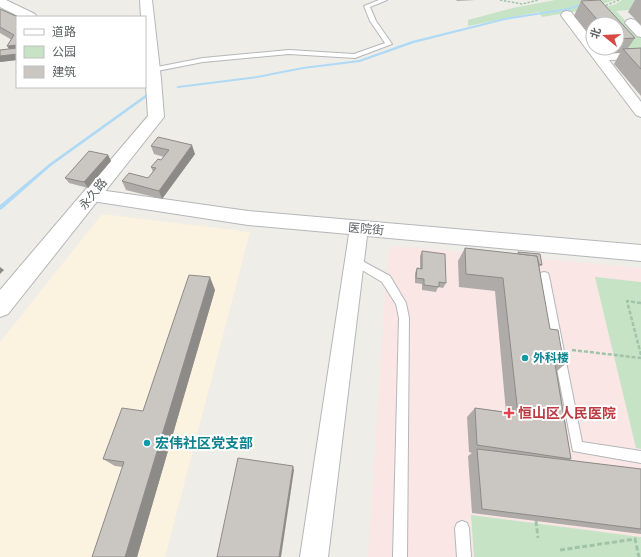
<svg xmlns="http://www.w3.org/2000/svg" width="641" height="557" font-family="Raleway,'Noto Sans SC',sans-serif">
  <rect width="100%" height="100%" fill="#efede7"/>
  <path fill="#fbf3e0" d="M 102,214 L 250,232 L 165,557 L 0,557 L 0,342 Z"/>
  <path fill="#f9e6e5" d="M 394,246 L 641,268 L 641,557 L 368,557 L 388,250 Z"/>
  <g fill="#c7e3c6">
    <path d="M 555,0 L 615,0 L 584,10 L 542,17 L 539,12 L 468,26 L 468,20 L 513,8 Z"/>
    <path d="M 622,0 L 641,0 L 641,9 L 616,11 L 641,37 L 641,52 L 629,53 L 617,24 L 592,11 L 616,4 Z"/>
    <path d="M 595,277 L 641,282 L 641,449 L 636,448 Z"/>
    <path d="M 471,515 L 641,537 L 641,557 L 474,557 Z"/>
  </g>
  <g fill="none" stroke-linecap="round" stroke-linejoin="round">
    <g fill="#afdaf6" fill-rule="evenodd">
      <path d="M 594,0 L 598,0 L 568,10 L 505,20 L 414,43 L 360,62 L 303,69 L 257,78 L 178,88 L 176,87 L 178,86 L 257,76 L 303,67 L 359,60 L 412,41 L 505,18 L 568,8 Z"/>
      <path d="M 148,93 L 151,94 L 51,166 L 2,209 L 0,210 L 0,205 L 49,164 Z"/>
    </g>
    <g stroke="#b4b7ba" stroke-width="2">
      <g id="service">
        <path d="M 379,0 L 387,0 L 370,7 L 376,21 L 392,44 L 355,58 L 289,54 L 203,62 L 152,72 L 149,70 L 152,68 L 203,58 L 289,50 L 354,54 L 385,43 L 370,21 L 364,6 Z"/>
        <path d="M 355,257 L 390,276 L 406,303 L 409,318 L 407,557 L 393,557 L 399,318 L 396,304 L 382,282 L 352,264 L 350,261 L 352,258 Z"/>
        <path d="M 544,272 L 548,273 L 549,276 L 582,442 L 641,451 L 641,463 L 573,451 L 539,276 L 540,273 Z"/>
        <path d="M 462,521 L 467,523 L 469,528 L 471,557 L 457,557 L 455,528 L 457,523 Z"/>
      </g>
    </g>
    <g stroke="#b4b7ba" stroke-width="2">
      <g id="minor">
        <path d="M 567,11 L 571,12 L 593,40 L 593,48 L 599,48 L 603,53 L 641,51 L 641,59 L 609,60 L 641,102 L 641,117 L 636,115 L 563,18 L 561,15 L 563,12 Z"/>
        <path d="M 631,19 L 635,20 L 641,26 L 641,37 L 637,36 L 625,23 L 627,20 Z"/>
        <path d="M 92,189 L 248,211 L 641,245 L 641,261 L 367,236 L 328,557 L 300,557 L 349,234 L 248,225 L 92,201 L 86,199 L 83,195 L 86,191 Z"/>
      </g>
    </g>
    <g stroke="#b4b7ba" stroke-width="2">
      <path id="tertiary" d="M 140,0 L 152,0 L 161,79 L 158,82 L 153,84 L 148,82 L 145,79 L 145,17 L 141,17 Z"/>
    </g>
    <g stroke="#b3b6b9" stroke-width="2">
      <g id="secondary">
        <path d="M 0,0 L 6,0 L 35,14 L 37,17 L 20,17 L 0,7 Z"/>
        <path d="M 145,70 L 158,76 L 161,79 L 164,117 L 8,314 L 0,317 L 0,290 L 148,116 Z"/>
      </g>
    </g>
    <g stroke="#a0c4a9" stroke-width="1.5" stroke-dasharray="2.5 1.5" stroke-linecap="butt">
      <path d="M 500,0 L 522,4 L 539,0"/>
      <path d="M 602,7 L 619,0"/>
    </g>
    <g stroke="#a0c4a9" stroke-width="2.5" stroke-dasharray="4 2" stroke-linecap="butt">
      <path d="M 641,303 L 627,301 L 641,355"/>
      <path d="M 572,350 L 641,358"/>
    </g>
    <g stroke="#a0c4a9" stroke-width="3" stroke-dasharray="5 2.5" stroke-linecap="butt">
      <path d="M 536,521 L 538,538"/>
      <path d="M 560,550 L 635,539 L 639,557"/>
    </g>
    <use href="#service" fill="#fff" fill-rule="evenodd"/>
    <use href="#minor" fill="#fff" fill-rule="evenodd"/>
    <use href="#tertiary" fill="#fff" fill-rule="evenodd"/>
    <use href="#secondary" fill="#fff" fill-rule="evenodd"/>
  </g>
  <g fill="#aeaba8">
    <path d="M 456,0 L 476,0 L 457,1 Z"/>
    <path d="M 600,0 L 635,38 L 628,48 L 641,48 L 641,96 L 614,64 L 620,53 L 606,54 L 601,48 L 617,48 L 617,24 L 593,24 L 593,39 L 574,16 L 581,1 Z"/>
    <path d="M 635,0 L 641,0 L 641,25 L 628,12 Z"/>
    <path d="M 0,9 L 18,17 L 17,60 L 0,62 L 0,50 L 9,49 L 12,40 L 0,33 Z"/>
    <path d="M 151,146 L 195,154 L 162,199 L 126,190 L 122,181 L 148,178 L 153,172 L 151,167 L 161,160 L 164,157 L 154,154 Z"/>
    <path d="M 108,155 L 111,161 L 88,188 L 69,183 L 65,178 Z"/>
    <path d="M 465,248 L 517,254 L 518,252 L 542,265 L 539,267 L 550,329 L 564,365 L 557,371 L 571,459 L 569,460 L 641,469 L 641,534 L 472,513 L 468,456 L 472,453 L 469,452 L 467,417 L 475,408 L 506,412 L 495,291 L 459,287 L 458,261 Z"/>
    <path d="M 422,251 L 446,283 L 443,288 L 438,287 L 436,292 L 422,290 L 422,284 L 415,283 L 415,273 L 417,268 L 420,268 L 420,256 Z"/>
    <path d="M 215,290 L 137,557 L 92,557 L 123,467 L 115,466 L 103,459 L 143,411 Z"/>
  </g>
  <g fill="#8d8b88">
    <path d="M 17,45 L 17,60 L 0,62 L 0,56 L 12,54 L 7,46 Z"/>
    <path d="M 192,145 L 195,154 L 162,199 L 159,191 Z"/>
    <path d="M 108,155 L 111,161 L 88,188 L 84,182 Z"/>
    <path d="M 0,267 L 4,270 L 0,274 Z"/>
    <path d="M 210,277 L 215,290 L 137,557 L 125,557 Z"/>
    <path d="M 293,466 L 294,470 L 281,557 L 279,557 Z"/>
  </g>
  <g fill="#cac7c3" stroke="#8d8b88">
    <path d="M 600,0 L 635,38 L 617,39 L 617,24 L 601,24 L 581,1 Z"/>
    <path d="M 0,9 L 18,17 L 17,17 L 17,45 L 7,46 L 14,35 L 0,27 Z"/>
    <path d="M 17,48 L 17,54 L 0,56 L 0,50 Z"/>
    <path d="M 641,48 L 641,69 L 623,49 Z"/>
    <path d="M 158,137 L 192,145 L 159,191 L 122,181 L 129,173 L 148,178 L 156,168 L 151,167 L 158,159 L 161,160 L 169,150 L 151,146 Z"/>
    <path d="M 89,151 L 108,155 L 84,182 L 65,178 Z"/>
    <path d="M 465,248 L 537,256 L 550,329 L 558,330 L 564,365 L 555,364 L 571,459 L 477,445 L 475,408 L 518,414 L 503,278 L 466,274 Z"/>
    <path d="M 422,251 L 445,254 L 446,283 L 439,282 L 439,287 L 424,285 L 424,279 L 416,278 L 417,268 L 422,269 Z"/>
    <path d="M 518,252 L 540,254 L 542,265 L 539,264 L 537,256 L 519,254 Z"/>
    <path d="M 189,275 L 210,277 L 125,557 L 92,557 L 124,462 L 103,459 L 122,408 L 143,411 Z"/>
    <path d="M 477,449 L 641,469 L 641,529 L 482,509 Z"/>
    <path d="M 238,458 L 293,466 L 279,557 L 217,557 Z"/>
  </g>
  <g fill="#0f9aa8" stroke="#fff" stroke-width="1.5">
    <circle cx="525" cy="358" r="4"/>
    <circle cx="147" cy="443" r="4"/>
  </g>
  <path fill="#e0444e" stroke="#fff" stroke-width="1.5" d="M507 407h4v4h4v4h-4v4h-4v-4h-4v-4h4z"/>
  <g text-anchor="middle" stroke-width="4" stroke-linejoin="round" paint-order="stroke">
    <g font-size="12" fill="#5e6265" stroke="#fff">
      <text transform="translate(93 194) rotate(-51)" y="4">永久路</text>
      <text transform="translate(366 229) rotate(5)" y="4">医院街</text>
    </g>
    <g font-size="12" font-weight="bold" fill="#0d838f" stroke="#fff" text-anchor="start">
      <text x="533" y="362">外科楼</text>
    </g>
    <g font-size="14" font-weight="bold" fill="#be3a42" stroke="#fff" text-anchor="start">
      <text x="518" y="418">恒山区人民医院</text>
    </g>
    <g font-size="14" font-weight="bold" fill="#0d838f" stroke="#fff" text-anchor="start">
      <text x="155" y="448">宏伟社区党支部</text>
    </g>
  </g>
  <rect x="16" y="16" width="130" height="72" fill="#ffffff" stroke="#bfc0c1"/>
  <rect x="24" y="29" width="20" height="6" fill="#ffffff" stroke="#bfc0c1"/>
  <text x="52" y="36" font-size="12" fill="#5e6265">道路</text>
  <rect x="24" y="46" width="20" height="12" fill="#c7e3c6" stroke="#bfc0c1"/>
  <text x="52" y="56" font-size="12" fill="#5e6265">公园</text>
  <rect x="24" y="66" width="20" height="12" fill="#cac7c3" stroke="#bfc0c1"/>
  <text x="52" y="76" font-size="12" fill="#5e6265">建筑</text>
  <g transform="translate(605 36) rotate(288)"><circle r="19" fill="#ffffff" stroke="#bfc0c1"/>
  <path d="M0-3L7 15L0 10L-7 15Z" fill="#d74a44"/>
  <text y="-6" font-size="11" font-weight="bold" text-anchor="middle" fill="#5e6265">北</text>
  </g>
</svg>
